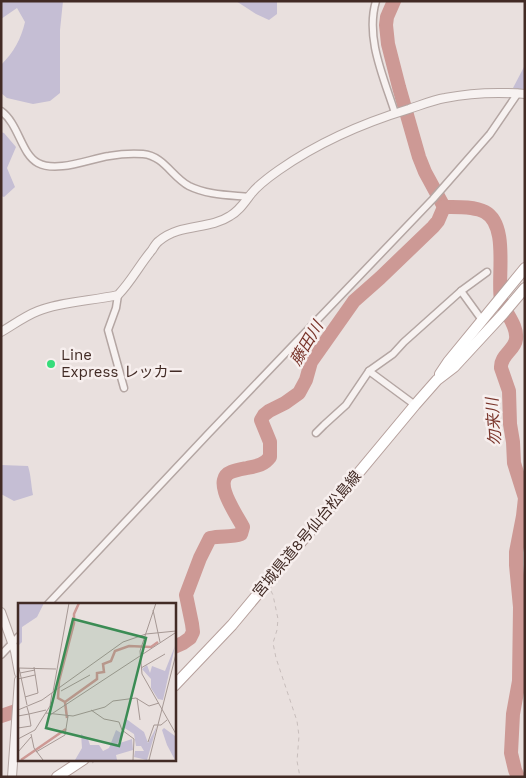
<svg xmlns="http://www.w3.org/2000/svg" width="526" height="778" font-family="'Work Sans','Noto Sans JP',sans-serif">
  <rect width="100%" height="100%" fill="#e9e0de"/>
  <g fill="#c5bed4">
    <path d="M 1,1 L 63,1 L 60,30 L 60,93 L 50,101 L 33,104 L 7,98 L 1,93 L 1,65 C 14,52 21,39 25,22 L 17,8 L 1,19 Z"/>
    <path d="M 236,1 L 277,1 L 277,14 L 269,20 L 256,14 Z"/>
    <path d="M 525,65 L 525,90 L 519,90 L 513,88 Z"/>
    <path d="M 1,132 L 4,133 L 16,147 L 7,168 L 15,187 L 4,197 L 1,196 Z"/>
    <path d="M 1,465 L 28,466 C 31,475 31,485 33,495 L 14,501 L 1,494 Z"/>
  </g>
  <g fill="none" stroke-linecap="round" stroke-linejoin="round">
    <g stroke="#cd9995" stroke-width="14">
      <path d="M 394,1 L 387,17 L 386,25 L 388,44 L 399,87 L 419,157 L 425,172 L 444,207"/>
      <path d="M 444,207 C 456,207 474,206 485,212 C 509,225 497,277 501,300 C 504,312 518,325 516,339 C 515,350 500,355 501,368 L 509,391 L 510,424 L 513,442 L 514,463 L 525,498 L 523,516 L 516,552 L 516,565 L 520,607 L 519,681 L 513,714 L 511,753 L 515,770 L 518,777"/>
      <path d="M 174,647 L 183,643 L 190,638 L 193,632 L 192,624 L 186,595 L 200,558 L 210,538 C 221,535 231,538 241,534 L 243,527 C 237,515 211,480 231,472 C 236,470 242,469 247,468 C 257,466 264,465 270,457 L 270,442 L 261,420 L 264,415 L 269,411 L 285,403 L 299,393 L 306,380 L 311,362 L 354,301 L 380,278 L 433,227 L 438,221 L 444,207"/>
      <path d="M 1,716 L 19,710"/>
    </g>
    <g stroke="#b4a6a3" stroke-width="9">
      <g id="minor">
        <path d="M 376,1 C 365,38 384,78 395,113"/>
        <path d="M 1,111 C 19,124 21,154 38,163 C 57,173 89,159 109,156 C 120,154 131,153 143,154 C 164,156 172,177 189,186 C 207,195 229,195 249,197"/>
        <path d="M 461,291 L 482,320"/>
        <path d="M 118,295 L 116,308 L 108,330 L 124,388"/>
        <path d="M 369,371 L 415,405"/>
        <path d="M 316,433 L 324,425 L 346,405 L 369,371 L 393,354 L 404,342 L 461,291 L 487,272"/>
        <path d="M 48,604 L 209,433 L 433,199 L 490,134 L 518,93"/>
        <path d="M 1,655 L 19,636"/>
      </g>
    </g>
    <g stroke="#b4a6a3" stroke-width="10">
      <g id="tertiary">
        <path d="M 1,332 C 13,325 25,316 38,311 C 63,301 92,301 118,295 C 131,282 140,264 152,250 C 154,247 156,243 159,241 C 180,223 209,230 230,216 C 239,211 244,203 251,194 C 258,185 269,177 279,170 C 319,142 363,123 409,109 C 421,105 433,100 445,98 C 470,93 500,92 525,94"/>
        <path d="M 1,612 L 15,651 L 19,673"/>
        <path d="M 12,777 L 19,680"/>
      </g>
    </g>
    <g stroke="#b6a09c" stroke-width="12">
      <g id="primary">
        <path d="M 440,374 L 448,362 L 525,268"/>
        <path d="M 174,686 L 232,625 L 415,405 L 437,380 L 454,367 L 503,314 L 525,288"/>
        <path d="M 57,777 L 84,759"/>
      </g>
    </g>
    <g stroke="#c8bebc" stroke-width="1" stroke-dasharray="4 4" stroke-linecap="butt">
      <path d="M 271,591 L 273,595 L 278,619 L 277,630 L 273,643 L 276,658 L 297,721 L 299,736 L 297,761 L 300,777"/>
      <path d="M 92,763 L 98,759"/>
    </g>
    <use href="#minor" stroke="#f7f2f1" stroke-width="6"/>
    <use href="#tertiary" stroke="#f7f2f1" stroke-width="8"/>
    <use href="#primary" stroke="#fff" stroke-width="10"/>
  </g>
  <circle fill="#35dc7a" stroke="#f7efee" stroke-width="2" cx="51" cy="364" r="5"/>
  <g text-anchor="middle" stroke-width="5" stroke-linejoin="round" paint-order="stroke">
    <g font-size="15" fill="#422b25" stroke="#f7efee" text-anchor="start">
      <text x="61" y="360">Line<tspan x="61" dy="17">Express レッカー</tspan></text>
    </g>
    <g font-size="15" fill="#422b25" stroke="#f7efee">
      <text transform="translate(307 534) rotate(-50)" y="5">宮城県道8号仙台松島線</text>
    </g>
    <g font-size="16" font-style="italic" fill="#7a352b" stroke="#f7efee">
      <text transform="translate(306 343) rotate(-59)" y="6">藤田川</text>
      <text transform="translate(493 422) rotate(-94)" y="6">勿来川</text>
    </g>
  </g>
  <g transform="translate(18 603)">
    <rect width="158" height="158" fill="#e9e0de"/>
    <path d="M 0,0 L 26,0 L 19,14 L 4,24 L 4,39 L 0,43 ZM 157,43 L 145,97 L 140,96 L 133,85 L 133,76 L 124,66 L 129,62 L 132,70 L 134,63 L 147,68 ZM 107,115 L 126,129 L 130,140 L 139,123 L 129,157 L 116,154 L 117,148 L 126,148 L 123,143 L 118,143 L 116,131 L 105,124 ZM 146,125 L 157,133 L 157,157 L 149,142 L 144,127 ZM 98,127 L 105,131 L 99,141 L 114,136 L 115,147 L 98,152 L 99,157 L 57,157 L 64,145 L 63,131 L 70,136 L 72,142 L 81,142 L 85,148 L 91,145 Z" fill="#c5bed4"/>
    <path fill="none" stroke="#cd9995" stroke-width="2.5" d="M 47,99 L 79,76 L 79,70 L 86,69 L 85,61 L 93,58 L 97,48 L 111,43 L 133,44 L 140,39M 47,99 L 40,95 L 41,78 L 56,20 L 56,11 L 61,0M 47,99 L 49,115M 3,157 L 48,126"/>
    <path fill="none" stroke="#a69894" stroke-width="1" d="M 138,0 L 122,48 L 124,71 L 158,131M 135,7 L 142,39M 0,65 L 38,66M 1,65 L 9,102M 123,65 L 147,51M 2,70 L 17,67M 0,76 L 17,72M 43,88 L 72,72M 35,89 L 51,0M 7,94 L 20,90 L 16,64M 119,95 L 122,117M 0,107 L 24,97 L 105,39 L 128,31 L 158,28M 73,107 L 86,116 L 101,119 L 104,127 L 116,136 L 115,157M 28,110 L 55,113 L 87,104 L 95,98 L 118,95 L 131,103 L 141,100M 32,112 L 157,30M 0,113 L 11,111 L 9,104M 0,125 L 13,123 L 11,111 L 28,107M 13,131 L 16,145 L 25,157M 0,136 L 17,127 L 32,103 L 34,90M 130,139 L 136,122 L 143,122 L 149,117M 0,149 L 13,134M 18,149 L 47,132 L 50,113M 131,157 L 158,51"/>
    <path fill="#3b8c54" fill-opacity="0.15" stroke="#3b8c54" stroke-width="2.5" d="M 55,16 L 128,35 L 101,143 L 28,125 Z"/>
    <rect width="158" height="158" fill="none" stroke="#422b25" stroke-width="2.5"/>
  </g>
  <rect width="526" height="778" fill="none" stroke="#422b25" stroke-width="5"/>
</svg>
